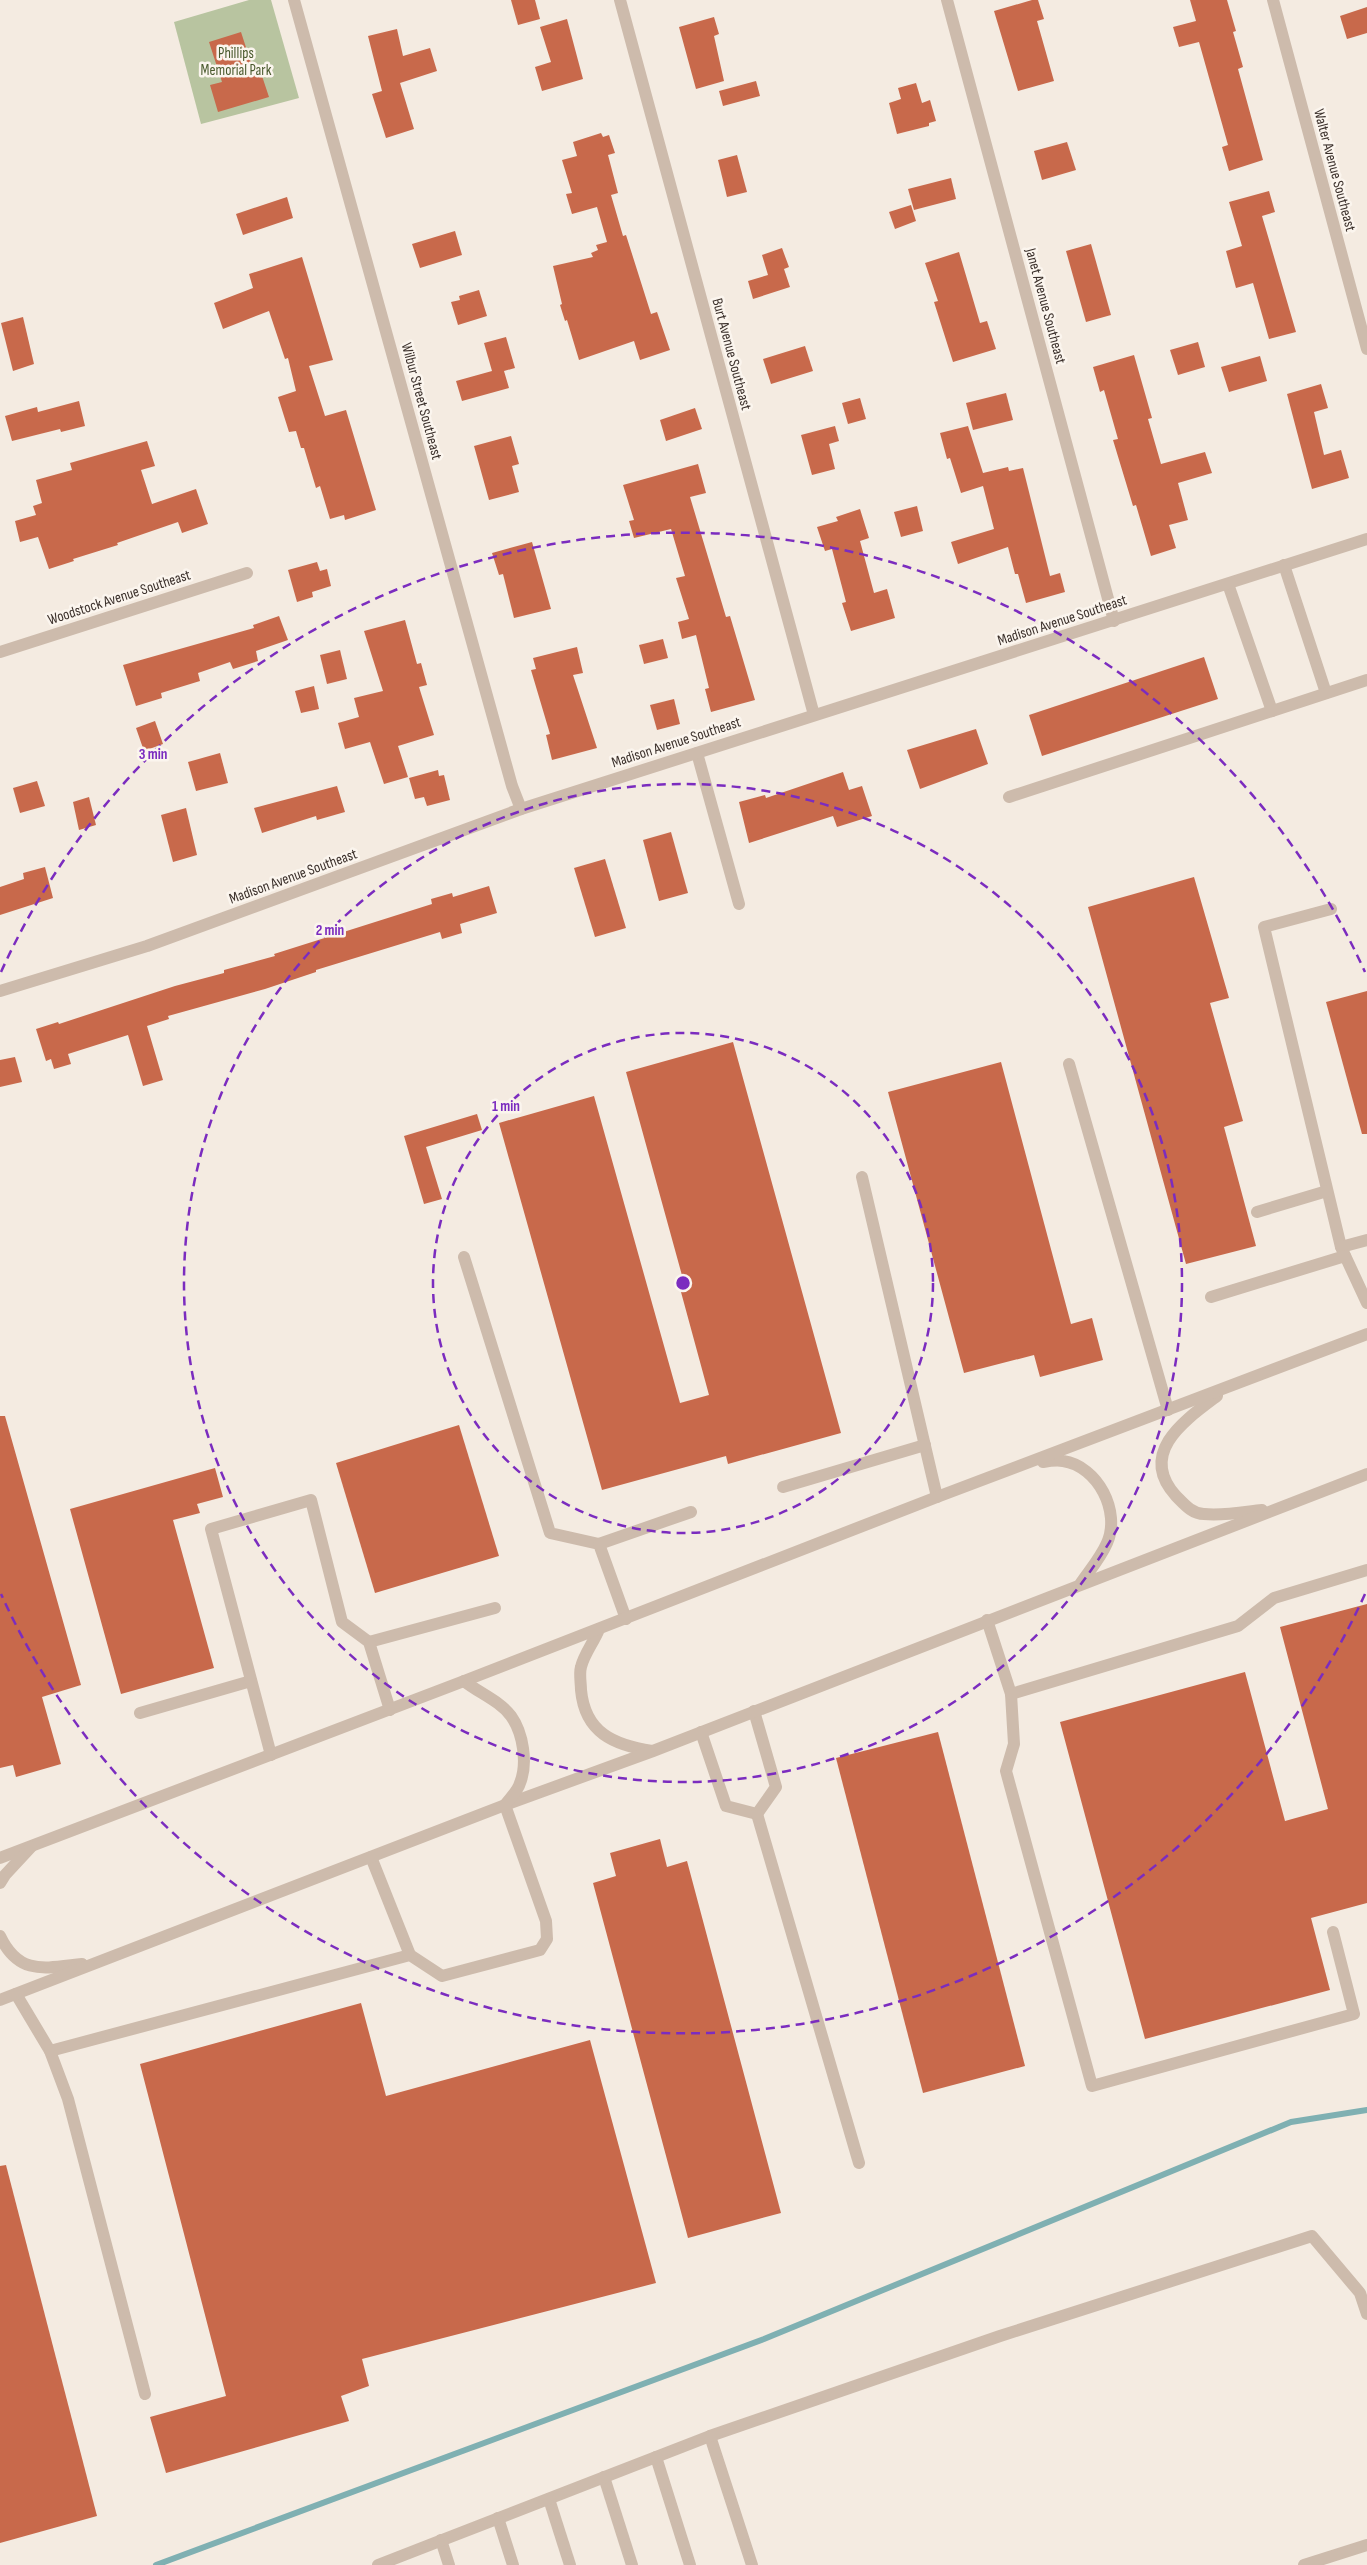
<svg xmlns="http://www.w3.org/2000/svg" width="1367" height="2565" font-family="'Sofia Sans Condensed',sans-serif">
  <rect width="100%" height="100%" fill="#f4ebe1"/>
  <path fill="#b8c4a0" d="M 249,0 L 271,0 L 299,98 L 201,124 L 174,22 Z"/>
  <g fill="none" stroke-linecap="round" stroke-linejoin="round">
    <path stroke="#7fb0b2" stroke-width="6" d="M 156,2565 L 764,2339 L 1291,2122 L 1367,2110"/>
  </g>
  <g fill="#c8694b">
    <path d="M 511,0 L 535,0 L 540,19 L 518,25 Z"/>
    <path d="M 1032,0 L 1038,0 L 1044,19 L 1037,21 L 1054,81 L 1018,91 L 994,11 Z"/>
    <path d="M 1190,0 L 1227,0 L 1236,31 L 1233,32 L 1243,67 L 1238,69 L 1263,160 L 1229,171 L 1222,147 L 1228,145 L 1199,42 L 1179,47 L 1173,27 L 1196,21 Z"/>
    <path d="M 1367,7 L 1367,33 L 1347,39 L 1340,16 Z"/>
    <path d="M 714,17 L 719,34 L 714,36 L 724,81 L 696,89 L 679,27 Z"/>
    <path d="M 567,19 L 583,79 L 542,91 L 535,67 L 551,62 L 540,27 Z"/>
    <path d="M 397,29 L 403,56 L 430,48 L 437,71 L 400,83 L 414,129 L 386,138 L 372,94 L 382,91 L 368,36 Z"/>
    <path d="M 241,32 L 254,72 L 260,70 L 269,97 L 218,112 L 210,85 L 222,82 L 209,42 Z"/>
    <path d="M 756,81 L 760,96 L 723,106 L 719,91 Z"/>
    <path d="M 916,83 L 922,103 L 930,100 L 936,121 L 929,123 L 929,126 L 897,134 L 889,103 L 901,99 L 898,88 Z"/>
    <path d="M 601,133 L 603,137 L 609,135 L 615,153 L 608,155 L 618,193 L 611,195 L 623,236 L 626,235 L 651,314 L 657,312 L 670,350 L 640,360 L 634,341 L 579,360 L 567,320 L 565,321 L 560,305 L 562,304 L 553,266 L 593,257 L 591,253 L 598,250 L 596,245 L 607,242 L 597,207 L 572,214 L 566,194 L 572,193 L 562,160 L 577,156 L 573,142 Z"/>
    <path d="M 1067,142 L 1076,170 L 1042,180 L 1034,151 Z"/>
    <path d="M 737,155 L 747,192 L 727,197 L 718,160 Z"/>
    <path d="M 951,178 L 956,199 L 914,210 L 908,189 Z"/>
    <path d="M 1269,191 L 1275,212 L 1262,216 L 1296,332 L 1269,339 L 1253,283 L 1236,288 L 1226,251 L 1242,246 L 1229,202 Z"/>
    <path d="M 287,197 L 293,218 L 243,235 L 236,214 Z"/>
    <path d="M 911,205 L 916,221 L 895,229 L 889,212 Z"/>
    <path d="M 455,231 L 462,255 L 420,268 L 412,244 Z"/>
    <path d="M 1091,244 L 1111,315 L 1086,322 L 1066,251 Z"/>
    <path d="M 782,248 L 789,267 L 784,269 L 790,287 L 753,299 L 748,281 L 768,275 L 762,255 Z"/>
    <path d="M 959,252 L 980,323 L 987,321 L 996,349 L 953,362 L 934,302 L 938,301 L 925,263 Z"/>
    <path d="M 302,257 L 333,360 L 309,366 L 325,416 L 346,410 L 376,510 L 345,520 L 344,515 L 330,519 L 320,486 L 316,488 L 304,448 L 301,448 L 296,431 L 289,432 L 278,397 L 296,391 L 288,358 L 285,359 L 269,311 L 223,329 L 214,303 L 253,288 L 249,274 Z"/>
    <path d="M 479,290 L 487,316 L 458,325 L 451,302 L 460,300 L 459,296 Z"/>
    <path d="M 23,317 L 34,364 L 13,371 L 1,323 Z"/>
    <path d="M 506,337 L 515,368 L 504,371 L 509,388 L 462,401 L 456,381 L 492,371 L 484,343 Z"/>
    <path d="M 1198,342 L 1205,367 L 1178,375 L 1170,350 Z"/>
    <path d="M 805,346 L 813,371 L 771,384 L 763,359 Z"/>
    <path d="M 1134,355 L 1152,418 L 1148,419 L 1161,464 L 1205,452 L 1212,473 L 1178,483 L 1188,520 L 1169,525 L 1176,548 L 1151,556 L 1136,505 L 1133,506 L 1113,440 L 1118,439 L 1104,390 L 1100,392 L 1093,367 Z"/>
    <path d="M 1260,356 L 1267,381 L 1229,392 L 1221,367 Z"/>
    <path d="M 1321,384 L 1328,408 L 1314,412 L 1324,455 L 1341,450 L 1349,478 L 1312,489 L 1287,394 Z"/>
    <path d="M 1006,393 L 1013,420 L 973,430 L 966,403 Z"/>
    <path d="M 860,398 L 866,419 L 848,424 L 842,403 Z"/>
    <path d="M 79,401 L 85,426 L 61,432 L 60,429 L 12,441 L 5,416 L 37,407 L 38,412 Z"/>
    <path d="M 695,408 L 702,429 L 666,441 L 660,420 Z"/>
    <path d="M 835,426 L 839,441 L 829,444 L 835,469 L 812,475 L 801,435 Z"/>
    <path d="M 968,426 L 983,473 L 1008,467 L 1009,471 L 1023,468 L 1050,576 L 1060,573 L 1065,592 L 1026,603 L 1018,574 L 1015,574 L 1008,547 L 958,564 L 951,542 L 994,529 L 983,486 L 961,493 L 950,458 L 947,459 L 940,433 Z"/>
    <path d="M 511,436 L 519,464 L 512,466 L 519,492 L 489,500 L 474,446 Z"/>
    <path d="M 147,441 L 155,466 L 141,470 L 152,504 L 196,489 L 208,524 L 182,533 L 178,522 L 117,543 L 118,545 L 73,559 L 74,561 L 49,569 L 38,537 L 20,542 L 15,521 L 36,515 L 33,506 L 42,503 L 36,480 L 72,470 L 70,463 Z"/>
    <path d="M 698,464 L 706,493 L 690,497 L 726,617 L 730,616 L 755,700 L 711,712 L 705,689 L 709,688 L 696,635 L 682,639 L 678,622 L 689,619 L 676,578 L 685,576 L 671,529 L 634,538 L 629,521 L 634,520 L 623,485 Z"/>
    <path d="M 917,506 L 923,531 L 901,537 L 894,512 Z"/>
    <path d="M 860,509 L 869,538 L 860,541 L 874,593 L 887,589 L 895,618 L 851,631 L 842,603 L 846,602 L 832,549 L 825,551 L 817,527 L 838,521 L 836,517 Z"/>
    <path d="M 532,542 L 551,609 L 514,618 L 503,574 L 499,575 L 492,553 Z"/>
    <path d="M 317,562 L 320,571 L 327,569 L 331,586 L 312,592 L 313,597 L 297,602 L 288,570 Z"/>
    <path d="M 279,616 L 288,640 L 256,651 L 258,661 L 233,669 L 230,662 L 198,673 L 200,681 L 161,693 L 162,698 L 136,706 L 123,665 L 254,628 L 253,625 Z"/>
    <path d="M 405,620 L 417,664 L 421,663 L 427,685 L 419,687 L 434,735 L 398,746 L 408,777 L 384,784 L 370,742 L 345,749 L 338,723 L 359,717 L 354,698 L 383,691 L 364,631 Z"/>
    <path d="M 663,639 L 668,658 L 644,664 L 639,645 Z"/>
    <path d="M 577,647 L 583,673 L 573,675 L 597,748 L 552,760 L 546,735 L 550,734 L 531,670 L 536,669 L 533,658 Z"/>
    <path d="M 340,650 L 347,679 L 327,684 L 320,655 Z"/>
    <path d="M 1204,657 L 1218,699 L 1042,756 L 1029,715 Z"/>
    <path d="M 314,686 L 319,709 L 301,713 L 295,691 Z"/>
    <path d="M 674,699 L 680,724 L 657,730 L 650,705 Z"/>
    <path d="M 155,721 L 163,744 L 144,751 L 136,728 Z"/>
    <path d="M 976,729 L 988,764 L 920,789 L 907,750 Z"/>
    <path d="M 220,753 L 228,783 L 196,791 L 188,762 Z"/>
    <path d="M 438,770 L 439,776 L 444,775 L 450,800 L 427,806 L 424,797 L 415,799 L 409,778 Z"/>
    <path d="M 843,772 L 849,790 L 862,786 L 872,816 L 837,827 L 833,816 L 749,843 L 739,802 L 765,795 L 766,798 Z"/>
    <path d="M 37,781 L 45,806 L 20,813 L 13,788 Z"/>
    <path d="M 337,786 L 345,812 L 317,820 L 316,816 L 262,833 L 254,808 Z"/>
    <path d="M 89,797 L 96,825 L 79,830 L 73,802 Z"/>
    <path d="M 186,808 L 197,855 L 173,862 L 161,815 Z"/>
    <path d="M 671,832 L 688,893 L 659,901 L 643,840 Z"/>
    <path d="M 605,859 L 626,928 L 595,937 L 574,868 Z"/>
    <path d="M 45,867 L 53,898 L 0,915 L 0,887 L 24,879 L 23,873 Z"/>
    <path d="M 1194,877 L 1229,998 L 1210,1003 L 1243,1121 L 1224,1127 L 1256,1246 L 1186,1264 L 1088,907 Z"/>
    <path d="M 489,886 L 497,913 L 460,924 L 462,933 L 442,939 L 440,932 L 316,970 L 316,972 L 265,989 L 168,1016 L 169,1019 L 147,1026 L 163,1080 L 143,1086 L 128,1035 L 68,1054 L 71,1064 L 54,1069 L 51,1059 L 46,1061 L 36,1029 L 58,1022 L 59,1024 L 175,986 L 224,973 L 224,970 L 275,956 L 274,954 L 432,904 L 431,899 L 452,893 L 453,897 Z"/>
    <path d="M 1367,991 L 1367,1134 L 1362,1134 L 1326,1002 Z"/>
    <path d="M 733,1042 L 841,1433 L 728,1464 L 726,1456 L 602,1490 L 499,1123 L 594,1096 L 680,1403 L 709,1395 L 678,1281 L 683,1279 L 626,1072 Z"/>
    <path d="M 15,1057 L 22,1082 L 0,1087 L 0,1060 Z"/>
    <path d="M 1001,1062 L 1071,1324 L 1092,1318 L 1103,1360 L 1040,1377 L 1034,1355 L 964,1373 L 888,1092 Z"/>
    <path d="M 477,1114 L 482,1130 L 426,1147 L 442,1199 L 424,1204 L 404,1136 Z"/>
    <path d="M 0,1416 L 5,1416 L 81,1685 L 42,1697 L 61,1764 L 16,1777 L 13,1765 L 0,1768 Z"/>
    <path d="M 459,1425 L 499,1556 L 375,1593 L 336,1463 Z"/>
    <path d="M 215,1468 L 223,1497 L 197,1504 L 200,1513 L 173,1520 L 214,1668 L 121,1694 L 70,1509 Z"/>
    <path d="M 1367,1604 L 1367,1903 L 1311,1918 L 1330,1990 L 1145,2039 L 1060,1722 L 1245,1672 L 1285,1821 L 1328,1809 L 1280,1627 Z"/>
    <path d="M 938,1732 L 1025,2066 L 923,2093 L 836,1758 Z"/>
    <path d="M 660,1839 L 667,1867 L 687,1861 L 781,2213 L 688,2238 L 593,1883 L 616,1876 L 610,1853 Z"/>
    <path d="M 361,2003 L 386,2096 L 590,2040 L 656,2283 L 362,2359 L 369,2386 L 341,2396 L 349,2421 L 166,2473 L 150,2417 L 226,2396 L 140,2064 Z"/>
    <path d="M 6,2165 L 97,2516 L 0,2543 L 0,2166 Z"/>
  </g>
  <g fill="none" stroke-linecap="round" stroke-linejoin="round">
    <g stroke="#cdbbac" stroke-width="12">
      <path d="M 294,0 L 512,786 L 521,809"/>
      <path d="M 620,0 L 814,715"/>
      <path d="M 947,0 L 1114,621"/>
      <path d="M 1273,0 L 1367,349"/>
      <path d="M 1284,565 L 1326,693"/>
      <path d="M 1228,584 L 1272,711"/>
      <path d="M 0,652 L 247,573"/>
      <path d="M 697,753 L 739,904"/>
      <path d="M 1009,797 L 1367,680"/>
      <path d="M 1331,909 L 1264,927 L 1341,1247 L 1367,1303"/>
      <path d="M 0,991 L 147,946 L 521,809 L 1367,539"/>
      <path d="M 1069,1064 L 1168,1410"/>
      <path d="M 862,1177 L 937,1497"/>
      <path d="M 1257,1212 L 1327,1191"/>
      <path d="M 1341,1247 L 1367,1240"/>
      <path d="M 464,1257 L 550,1533 L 599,1544 L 626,1619"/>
      <path d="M 1211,1297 L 1345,1256"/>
      <path d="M 1217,1396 C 1185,1420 1137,1453 1176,1496 C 1184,1504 1192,1514 1204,1514 C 1223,1516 1244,1512 1262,1510"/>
      <path d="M 1043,1462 C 1049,1461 1057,1460 1063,1461 C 1098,1466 1121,1512 1107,1543 C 1101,1557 1090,1570 1081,1583"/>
      <path d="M 783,1487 L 925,1445"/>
      <path d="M 599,1544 L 691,1512"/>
      <path d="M 987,1620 L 1011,1694 L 1014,1744 L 1006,1771 L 1092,2086 L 1354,2014 L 1333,1932"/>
      <path d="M 599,1629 C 594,1642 584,1654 581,1667 C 579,1674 581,1683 581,1690 C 585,1733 614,1745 652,1751"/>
      <path d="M 369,1642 L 495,1608"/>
      <path d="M 1011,1694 L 1238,1626 L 1274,1598 L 1367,1570"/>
      <path d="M 140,1713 L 251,1681"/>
      <path d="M 701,1732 L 726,1806 L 757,1814 L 776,1787 L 754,1711"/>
      <path d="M 271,1755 L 211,1529 L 311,1500 L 342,1622 L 369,1642 L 390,1710"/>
      <path d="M 757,1814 L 859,2163"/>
      <path d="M 371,1857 L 410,1955"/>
      <path d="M 0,1858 L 464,1681 L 937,1497 L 1367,1334"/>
      <path d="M 0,1883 L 5,1875 L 31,1847"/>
      <path d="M 0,1936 C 19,1976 45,1968 82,1964"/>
      <path d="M 16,1994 L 50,2051 L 68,2099 L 145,2394"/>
      <path d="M 0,2000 L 505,1805 L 653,1751 L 1367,1474"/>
      <path d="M 50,2051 L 410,1955 L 442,1976 L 540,1950 L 547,1939 L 546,1921 L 505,1805 C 510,1798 518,1791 520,1783 C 528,1763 523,1733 511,1716 C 500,1701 479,1693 464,1681"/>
      <path d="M 710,2436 L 752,2565"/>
      <path d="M 656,2457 L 690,2565"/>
      <path d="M 604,2477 L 632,2565"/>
      <path d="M 549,2499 L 570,2565"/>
      <path d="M 498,2518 L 513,2565"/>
      <path d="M 441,2540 L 449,2565"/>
      <path d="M 378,2565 L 710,2436 L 1000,2336 L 1312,2236 L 1360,2293 L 1367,2314"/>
      <path d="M 1304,2565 L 1367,2545"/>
    </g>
  </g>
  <g fill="none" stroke="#7b2cbf" stroke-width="2.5" stroke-dasharray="9 6">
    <circle cx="683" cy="1283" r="250"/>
    <circle cx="683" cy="1283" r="499"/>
    <path d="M1365 1594A749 749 0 0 1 1 1594M1 972A749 749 0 0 1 1365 972"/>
  </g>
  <g text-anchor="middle" stroke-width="5" stroke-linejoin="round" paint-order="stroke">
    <g font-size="15" fill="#4a5a2e" stroke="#fbf5ee">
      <text x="236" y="58">Phillips<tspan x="236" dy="17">Memorial Park</tspan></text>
    </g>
    <g font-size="15" fill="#3b302b" stroke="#fbf5ee">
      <text transform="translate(1335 170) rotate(75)" y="5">Walter Avenue Southeast</text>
      <text transform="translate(1046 306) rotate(75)" y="5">Janet Avenue Southeast</text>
      <text transform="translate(732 354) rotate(75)" y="5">Burt Avenue Southeast</text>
      <text transform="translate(422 401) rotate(75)" y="5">Wilbur Street Southeast</text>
      <text transform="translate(119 597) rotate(-18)" y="5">Woodstock Avenue Southeast</text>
      <text transform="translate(1062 620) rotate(-18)" y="5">Madison Avenue Southeast</text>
      <text transform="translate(676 742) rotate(-18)" y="5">Madison Avenue Southeast</text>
      <text transform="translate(293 876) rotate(-20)" y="5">Madison Avenue Southeast</text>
    </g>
  </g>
  <circle cx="683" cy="1283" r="8" fill="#7b2cbf" stroke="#fbf5ee" stroke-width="2.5"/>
  <g font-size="15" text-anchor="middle" font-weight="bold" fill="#7b2cbf" stroke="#fbf5ee" stroke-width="5" stroke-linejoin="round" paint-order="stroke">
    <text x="153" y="759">3 min</text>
    <text x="330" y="935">2 min</text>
    <text x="506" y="1111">1 min</text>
  </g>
</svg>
